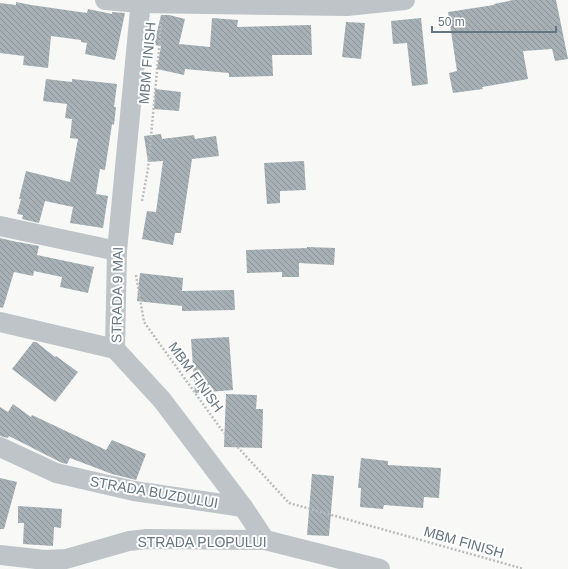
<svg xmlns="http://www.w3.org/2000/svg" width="568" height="569" font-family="Arial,sans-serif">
  <defs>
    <pattern id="building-back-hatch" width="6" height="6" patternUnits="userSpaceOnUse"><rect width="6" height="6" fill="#a6b0b5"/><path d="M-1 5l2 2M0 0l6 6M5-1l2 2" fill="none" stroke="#8b9498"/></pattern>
  </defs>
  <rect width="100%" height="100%" fill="#f8f8f6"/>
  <g fill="url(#building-back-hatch)">
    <path d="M 513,0 L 556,0 L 568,59 L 555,61 L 552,49 L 523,51 L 528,79 L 482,87 L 483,89 L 453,93 L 449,73 L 457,71 L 448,12 L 494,5 L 494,4 Z"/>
    <path d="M 16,2 L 31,5 L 87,13 L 88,9 L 112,14 L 112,12 L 125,13 L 115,60 L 85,54 L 87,43 L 81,42 L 81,40 L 51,36 L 48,68 L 23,65 L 24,56 L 0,53 L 0,3 L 16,5 Z"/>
    <path d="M 161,15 L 169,15 L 185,19 L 179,44 L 210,47 L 212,18 L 238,20 L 237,27 L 311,25 L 312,55 L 272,55 L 273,76 L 229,77 L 229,73 L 185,69 L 184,75 L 157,69 L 161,46 L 154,45 Z"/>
    <path d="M 421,18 L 428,84 L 412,86 L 407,43 L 393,44 L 391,21 Z"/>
    <path d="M 346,22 L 365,23 L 361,59 L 342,57 Z"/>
    <path d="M 46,79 L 72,82 L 72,79 L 117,84 L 114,107 L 116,107 L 114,125 L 112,124 L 105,170 L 100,169 L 96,194 L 108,196 L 103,228 L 70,223 L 73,207 L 45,201 L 39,223 L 22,219 L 23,215 L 17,214 L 21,199 L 19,199 L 26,171 L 70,182 L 78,139 L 70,138 L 72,119 L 65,118 L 67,104 L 43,101 Z"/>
    <path d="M 155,89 L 181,92 L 179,111 L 154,109 Z"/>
    <path d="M 161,134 L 162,139 L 194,135 L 195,139 L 216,136 L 219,156 L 192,159 L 181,233 L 175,233 L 173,245 L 142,239 L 147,211 L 156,212 L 163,161 L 148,162 L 144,136 Z"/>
    <path d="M 304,161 L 306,190 L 280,191 L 280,203 L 267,204 L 264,163 Z"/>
    <path d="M 0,238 L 17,242 L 18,242 L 39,246 L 37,255 L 94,267 L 88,293 L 60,287 L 62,277 L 34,271 L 33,276 L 14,272 L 3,308 L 0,307 Z"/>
    <path d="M 307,247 L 335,248 L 334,265 L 299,263 L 299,277 L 282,277 L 282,272 L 247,273 L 246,250 L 307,248 Z"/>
    <path d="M 140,273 L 183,278 L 182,291 L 234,290 L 235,310 L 182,311 L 182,306 L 137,301 Z"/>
    <path d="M 229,337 L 233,390 L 195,393 L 191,339 Z"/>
    <path d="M 33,342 L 36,342 L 55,357 L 56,356 L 78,372 L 55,402 L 12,369 Z"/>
    <path d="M 226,394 L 257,395 L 256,409 L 263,409 L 262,448 L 224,447 Z"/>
    <path d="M 13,404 L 31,417 L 32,415 L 106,450 L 112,440 L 146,454 L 136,480 L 112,474 L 70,458 L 67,464 L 62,463 L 9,436 L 8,438 L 0,436 L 0,407 L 8,412 Z"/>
    <path d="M 361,458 L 388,461 L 388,465 L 441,468 L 439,498 L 424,497 L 423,508 L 384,505 L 383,509 L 360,507 L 361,488 L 358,488 Z"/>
    <path d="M 312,474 L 334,476 L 329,536 L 307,535 Z"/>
    <path d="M 0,478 L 17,482 L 4,529 L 0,529 Z"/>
    <path d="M 18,506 L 62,509 L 61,528 L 54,527 L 53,546 L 23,544 L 24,523 L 18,523 Z"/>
  </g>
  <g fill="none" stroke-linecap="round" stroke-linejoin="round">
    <g stroke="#babdc0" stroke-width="2.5" stroke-dasharray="2 2" stroke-linecap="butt">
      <path d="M 142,201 L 148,169 L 159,49 L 161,21"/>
      <path d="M 136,275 L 144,322 L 221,429 L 289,503 L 524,569"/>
    </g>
    <g stroke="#bfc4c8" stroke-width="20">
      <path d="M 105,0 L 141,3 L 347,6 L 405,0"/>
      <path d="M 141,0 L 117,251 L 115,349 L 162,400 L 243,507 L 265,540"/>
      <path d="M 0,226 L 117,251"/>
      <path d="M 0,322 L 115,349"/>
      <path d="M 0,447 L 56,473 L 134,491 L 243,507"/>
      <path d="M 0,555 L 45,560 L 66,559 L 129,541 L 147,539 L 265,540 L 380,569"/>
    </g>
  </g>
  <g text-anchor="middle" stroke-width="4" stroke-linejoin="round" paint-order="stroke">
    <g font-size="14" fill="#647680" stroke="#fff">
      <text transform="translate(147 63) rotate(-85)" y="5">MBM FINISH</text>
      <text transform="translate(117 295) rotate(-89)" y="5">STRADA 9 MAI</text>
      <text transform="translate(196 377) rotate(54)" y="5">MBM FINISH</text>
      <text transform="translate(154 492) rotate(10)" y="5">STRADA BUZDULUI</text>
      <text x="202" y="547">STRADA PLOPULUI</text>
      <text transform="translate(464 542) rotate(16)" y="5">MBM FINISH</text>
    </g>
  </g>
  <path d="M432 26v6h124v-6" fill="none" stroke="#647680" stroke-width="2"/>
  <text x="438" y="26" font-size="12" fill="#647680" stroke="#ffffff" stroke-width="3" paint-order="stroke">50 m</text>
</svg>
